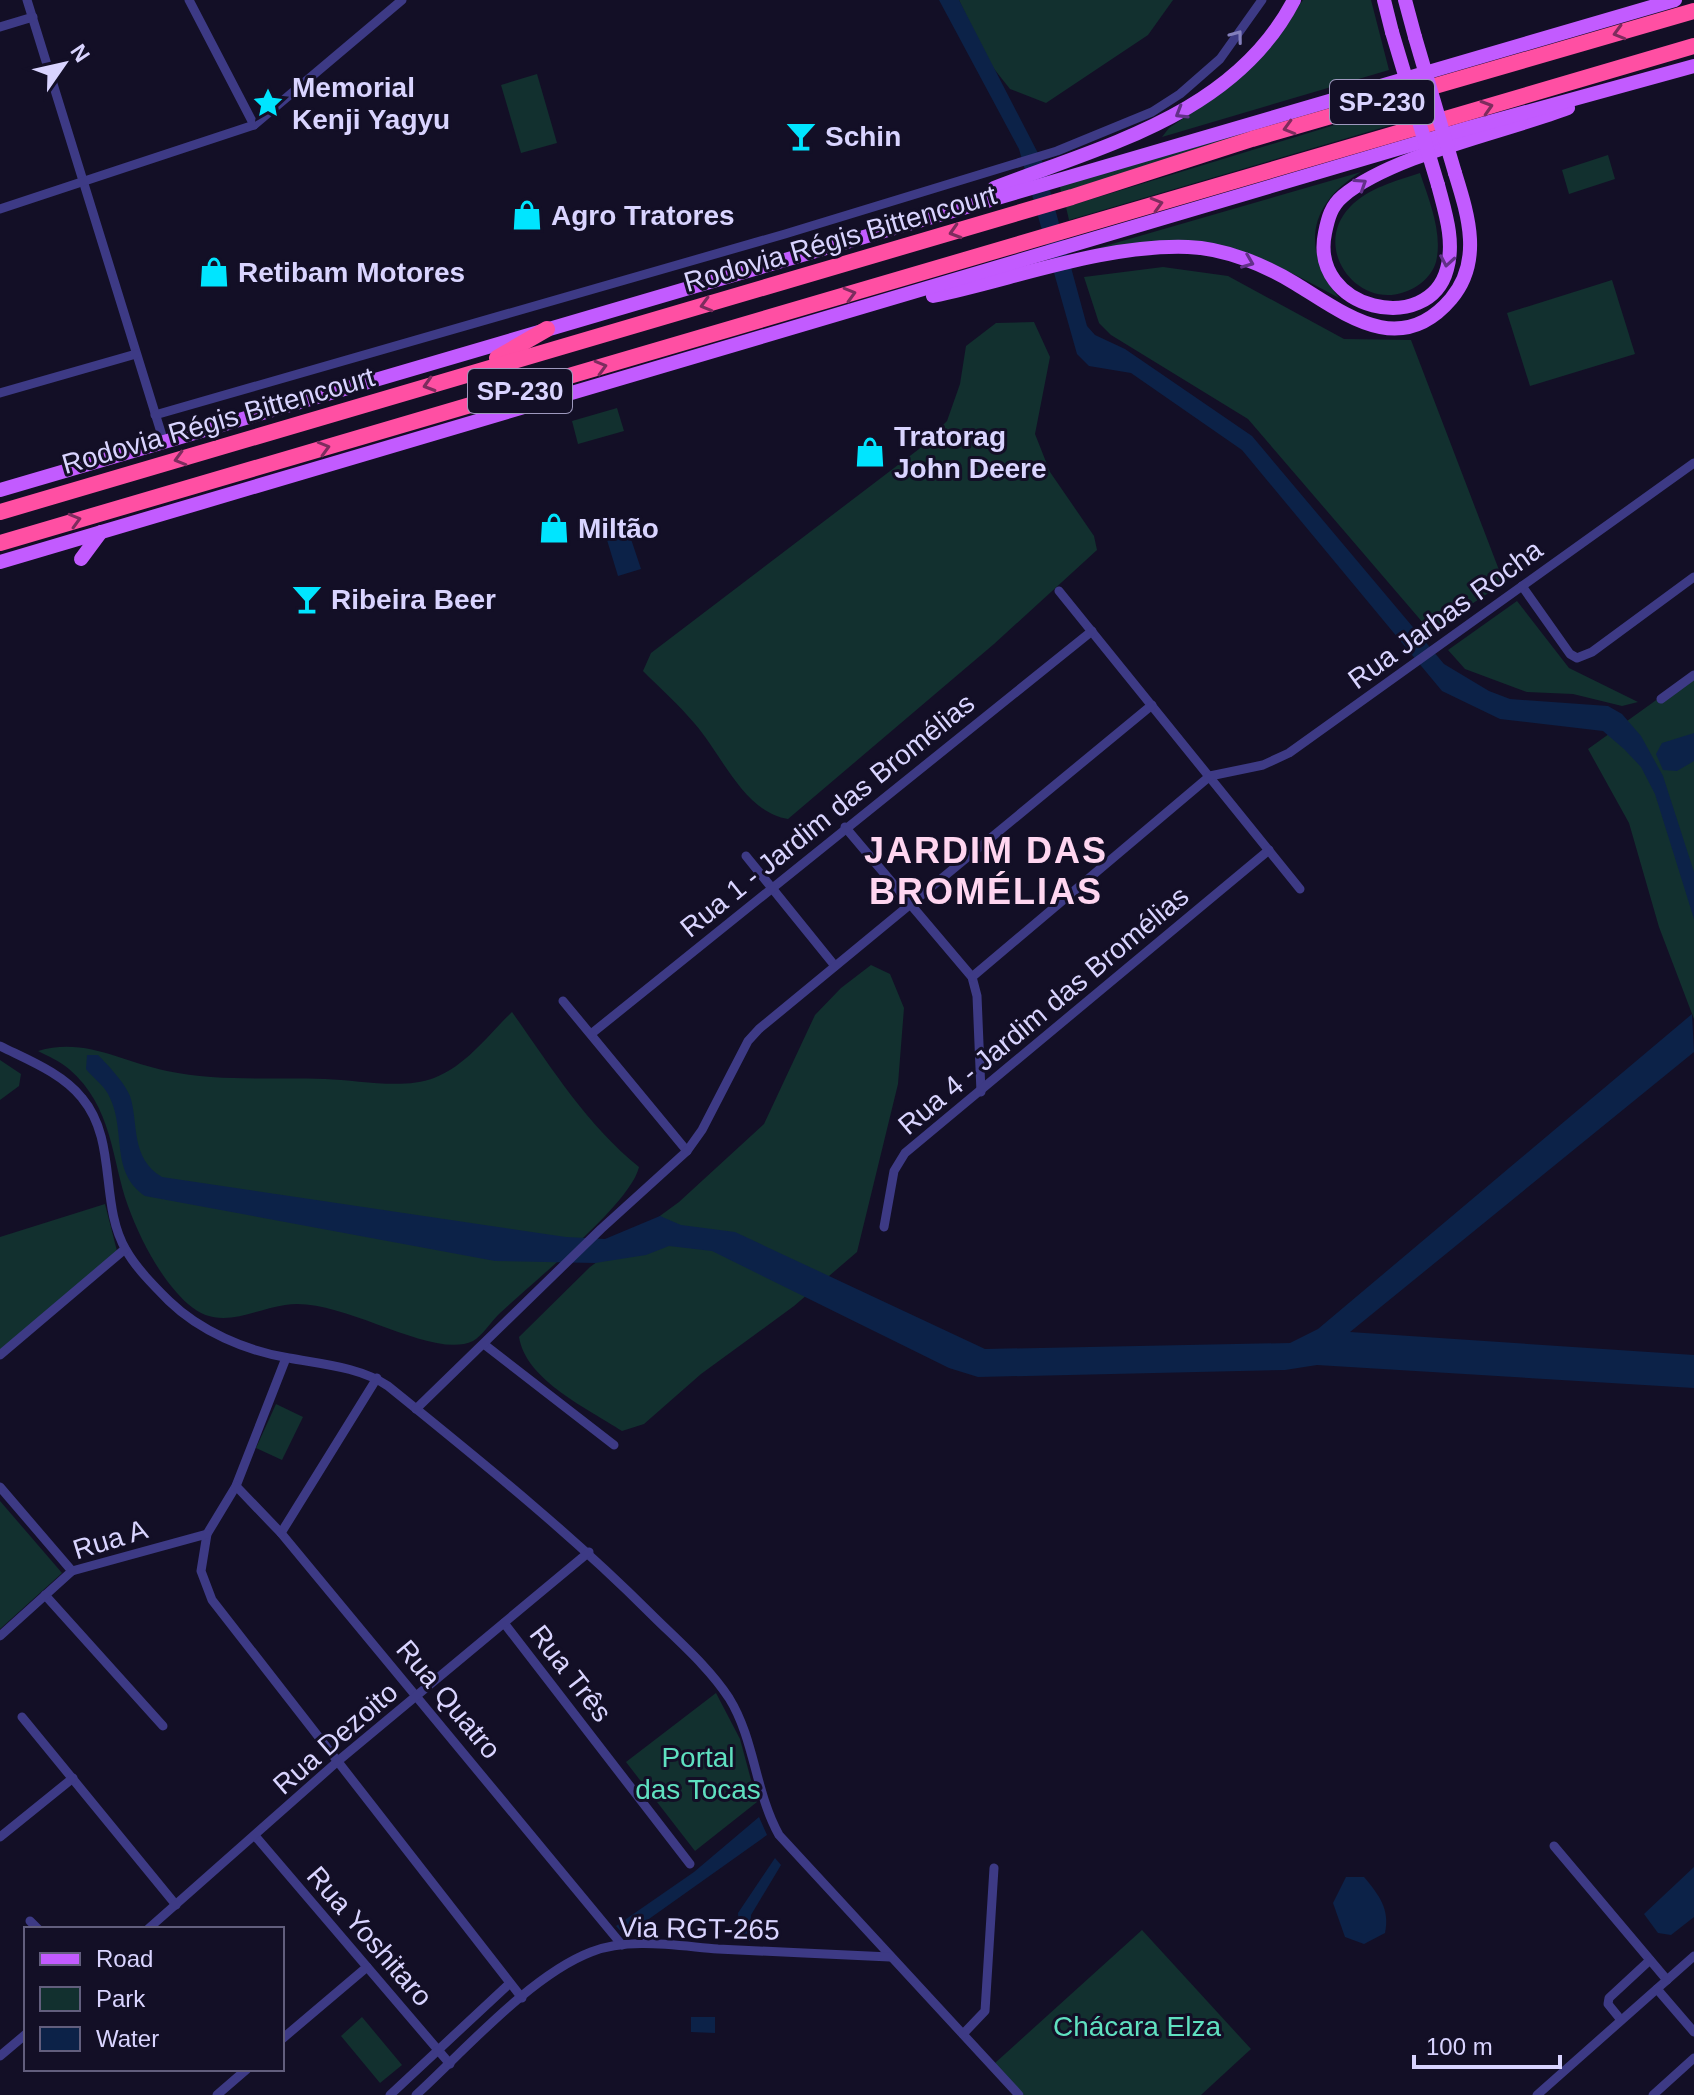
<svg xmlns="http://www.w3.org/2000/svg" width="1694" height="2095" font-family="Helvetica,sans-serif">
  <rect width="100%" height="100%" fill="#130f26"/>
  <g fill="#12302f">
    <path d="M 959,0 L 1173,0 L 1148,35 L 1046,103 L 1010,89 L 987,60 Z"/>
    <path d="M 1303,0 L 1371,0 L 1389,70 L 1162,137 L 1169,128 C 1224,92 1267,56 1303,0 Z"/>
    <path d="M 537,74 L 557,143 L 521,153 L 501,85 Z"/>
    <path d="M 1394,84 L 1396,93 L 1061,192 L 1059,183 Z"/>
    <path d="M 1400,105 L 1405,121 L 1069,220 L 1066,207 Z"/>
    <path d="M 1608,155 L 1615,179 L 1569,194 L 1562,170 Z"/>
    <path d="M 1361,172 C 1308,204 1301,249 1339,298 C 1239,244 1212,235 1098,248 Z"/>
    <path d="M 1420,173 C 1429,200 1443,233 1436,262 C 1433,272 1426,280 1417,286 C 1364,320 1308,250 1350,207 C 1368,188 1396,181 1420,173 Z"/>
    <path d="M 1163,267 L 1228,276 L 1344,339 L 1411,340 L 1504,583 L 1430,631 L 1248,419 L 1111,335 L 1099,323 L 1084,277 Z"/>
    <path d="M 1612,280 L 1635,354 L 1530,386 L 1507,313 Z"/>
    <path d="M 1034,322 L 1050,357 L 1035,434 L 1050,472 L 1094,536 L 1097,550 L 994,644 L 788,819 C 744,812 722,755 695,724 C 679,705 660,688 643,671 L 651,653 L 919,449 L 947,421 L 960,384 L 966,346 L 996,323 Z"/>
    <path d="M 617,408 L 624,431 L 578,444 L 572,421 Z"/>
    <path d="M 1517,601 L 1569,668 L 1638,702 L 1622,706 L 1573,694 L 1527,692 L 1465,669 L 1448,650 Z"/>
    <path d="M 1694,673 L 1694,1019 L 1659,927 L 1629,823 L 1588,749 Z"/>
    <path d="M 871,965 L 890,974 L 904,1008 L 898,1084 L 857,1252 L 794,1306 L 701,1374 L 644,1424 L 622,1431 C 589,1409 526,1381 519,1337 L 590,1267 L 679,1202 L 764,1124 L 815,1015 L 841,988 Z"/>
    <path d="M 512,1012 C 551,1067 586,1124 639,1167 C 631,1204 529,1285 498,1315 C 491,1322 482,1336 473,1341 C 431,1361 340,1295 285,1305 C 251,1310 219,1332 188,1304 C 161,1280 140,1239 128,1206 C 111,1158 113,1107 69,1069 C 61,1062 48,1056 38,1051 C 85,1037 122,1062 167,1071 C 218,1082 273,1077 325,1079 C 358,1080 403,1090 434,1078 C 467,1065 487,1036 512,1012 Z"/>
    <path d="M 0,1060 L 21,1074 L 19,1086 L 0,1100 Z"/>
    <path d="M 105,1204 L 117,1251 L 0,1350 L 0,1237 Z"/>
    <path d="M 276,1404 L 303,1417 L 282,1460 L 256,1448 Z"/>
    <path d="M 0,1501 L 62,1573 L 0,1629 Z"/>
    <path d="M 716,1693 L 740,1739 L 757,1802 L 695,1851 L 626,1762 Z"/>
    <path d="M 1142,1930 L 1251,2049 L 1201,2095 L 1024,2095 L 995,2063 Z"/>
    <path d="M 362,2017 L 402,2065 L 380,2083 L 341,2036 Z"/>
  </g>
  <g fill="#0c2248">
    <path d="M 939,0 L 959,0 L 1042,161 L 1087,326 L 1095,335 L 1125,349 L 1252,436 L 1444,664 L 1489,691 L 1510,699 L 1608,706 L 1622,714 L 1641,736 L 1663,776 L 1694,872 L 1694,919 L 1655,794 L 1641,767 L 1624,749 L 1603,731 L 1500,719 L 1442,691 L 1242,450 L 1131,373 L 1089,366 L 1077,354 L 1019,149 Z"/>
    <path d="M 629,533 L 641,569 L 618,576 L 607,540 Z"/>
    <path d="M 1694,733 L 1694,761 L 1677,771 L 1663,770 L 1656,754 L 1662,743 Z"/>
    <path d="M 1692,1014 L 1694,1052 L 1350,1332 L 1694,1355 L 1694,1388 L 1317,1365 L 1285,1370 L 978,1377 L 949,1368 L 712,1251 L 669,1246 L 646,1255 L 595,1263 L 495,1261 L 145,1196 C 110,1172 126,1132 110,1098 C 106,1087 93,1078 86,1069 L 87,1055 L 98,1055 C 108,1065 125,1083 130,1096 C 139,1124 130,1158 162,1177 L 566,1237 L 605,1239 L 660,1216 L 681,1225 L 735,1232 L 985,1349 L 1290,1343 L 1318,1329 Z"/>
    <path d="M 759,1817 L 767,1835 L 625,1936 L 616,1926 L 694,1872 Z"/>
    <path d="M 775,1858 L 781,1865 L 751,1915 L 750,1941 L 740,1941 L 738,1913 Z"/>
    <path d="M 1694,1867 L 1694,1917 L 1671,1935 L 1658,1933 L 1644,1914 Z"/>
    <path d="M 1346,1877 L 1364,1877 C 1379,1895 1390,1909 1385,1933 L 1364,1944 L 1345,1937 L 1333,1903 Z"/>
    <path d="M 691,2017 L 715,2017 L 715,2033 L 691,2032 Z"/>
  </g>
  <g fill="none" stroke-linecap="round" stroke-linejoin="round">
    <g stroke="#3d3a85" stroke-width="9">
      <path d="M 27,0 L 164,442"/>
      <path d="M 189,0 L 254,125"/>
      <path d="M 0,27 L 33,17"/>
      <path d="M 0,209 L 254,125 L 402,0"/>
      <path d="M 0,393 L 136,354"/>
      <path d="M 155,415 L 785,234 L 1057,151 L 1152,112 L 1180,94 L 1220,59 L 1262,0"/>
      <path d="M 1522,586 L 1570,654 L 1577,658 L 1592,652 L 1694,577"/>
      <path d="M 1059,591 L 1300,889"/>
      <path d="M 1661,699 L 1694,675"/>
      <path d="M 845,827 L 972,977 L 977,996 L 981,1092"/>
      <path d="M 746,856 L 835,966"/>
      <path d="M 972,977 L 1210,776 L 1263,765 L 1289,753 L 1694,463"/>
      <path d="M 563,1001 L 687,1151"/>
      <path d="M 591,1034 L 1092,631"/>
      <path d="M 0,1046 C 28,1060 62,1073 82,1098 C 118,1141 99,1204 126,1250 C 136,1268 154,1286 169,1301 C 200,1331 246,1351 289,1358 C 321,1364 360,1367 388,1386 C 478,1459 568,1531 650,1613 C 677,1640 708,1666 729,1698 C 755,1740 755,1792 779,1835 L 1019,2095"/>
      <path d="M 884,1227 L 894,1171 L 905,1153 L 1269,850"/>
      <path d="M 485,1345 L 614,1445"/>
      <path d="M 0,1355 L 125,1249"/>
      <path d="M 286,1358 L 236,1486 L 207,1534 L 201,1571 L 212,1600 L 522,1998"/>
      <path d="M 416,1409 L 601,1229 L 687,1151 L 702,1130 L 748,1041 L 759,1029 L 1152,705"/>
      <path d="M 236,1486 L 281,1533 L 622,1945"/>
      <path d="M 0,1487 L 72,1571"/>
      <path d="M 281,1533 L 377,1378"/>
      <path d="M 45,1595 L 163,1726"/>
      <path d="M 504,1623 L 690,1864"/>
      <path d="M 0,1636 L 72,1571 L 207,1534"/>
      <path d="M 22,1717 L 176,1905"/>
      <path d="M 0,1837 L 73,1778"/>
      <path d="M 256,1837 L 450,2064"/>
      <path d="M 1554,1846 L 1667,1980"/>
      <path d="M 30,1921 L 38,1929"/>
      <path d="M 148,1929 L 338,1761 L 589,1552"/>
      <path d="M 1657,1989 L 1694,2032"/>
      <path d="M 1621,2020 L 1608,2004 L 1609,1998 L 1650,1960"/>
      <path d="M 963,2034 L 985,2011 L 994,1868"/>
      <path d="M 282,2039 L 367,1967"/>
      <path d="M 0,2056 L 26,2034"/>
      <path d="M 217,2095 L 247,2069"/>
      <path d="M 390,2095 L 510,1983"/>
      <path d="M 416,2095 C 464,2051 531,1975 591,1952 C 629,1937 678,1946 718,1949 C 775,1952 833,1954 890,1957"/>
      <path d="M 1537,2095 L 1694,1956"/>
      <path d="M 1653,2095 L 1694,2058"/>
    </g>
    <g stroke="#c25bff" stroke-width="14">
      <path d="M 1384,0 L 1392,32"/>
      <path d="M 1405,0 L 1415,37"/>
      <path d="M 1438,185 C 1445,212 1455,241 1447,269 C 1429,337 1309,310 1325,233 C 1328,218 1331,206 1343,196 C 1392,155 1505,132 1568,108"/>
      <path d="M 994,188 C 1105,145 1235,114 1294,0"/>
      <path d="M 933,296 C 1014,279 1105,244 1188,247 C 1224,248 1265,265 1296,284 C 1345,314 1400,359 1451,299 C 1483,261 1468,215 1455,173"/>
      <path d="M 0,490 C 558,326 1117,163 1675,0"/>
      <path d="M 81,559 L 101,532"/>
      <path d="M 0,562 L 1468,128 L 1694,66"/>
    </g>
    <g stroke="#ff4fa3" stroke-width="16">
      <path d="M 497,358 L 547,329"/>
      <path d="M 514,401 L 564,394"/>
      <path d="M 0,512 L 1072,197 L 1252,139 L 1694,11"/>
      <path d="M 0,543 L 1694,46"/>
    </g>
    <g stroke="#c25bff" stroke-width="14">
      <path d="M 1392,32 L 1438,185"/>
      <path d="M 1415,37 L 1455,173"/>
    </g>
  </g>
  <defs><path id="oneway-chevron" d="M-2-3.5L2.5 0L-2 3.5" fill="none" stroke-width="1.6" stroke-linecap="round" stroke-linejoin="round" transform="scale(2)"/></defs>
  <g stroke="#7d2c5e">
    <use href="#oneway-chevron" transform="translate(1619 33) rotate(164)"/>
    <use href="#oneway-chevron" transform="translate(1487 107) rotate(-17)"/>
    <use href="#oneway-chevron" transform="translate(1289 128) rotate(164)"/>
    <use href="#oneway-chevron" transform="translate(1157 204) rotate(-16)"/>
    <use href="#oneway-chevron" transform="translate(955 232) rotate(163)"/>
    <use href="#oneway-chevron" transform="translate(850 294) rotate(-16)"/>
    <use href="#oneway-chevron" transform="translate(706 305) rotate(164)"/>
    <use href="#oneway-chevron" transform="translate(601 367) rotate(-16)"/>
    <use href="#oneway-chevron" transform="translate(429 385) rotate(163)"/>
    <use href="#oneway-chevron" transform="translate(324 448) rotate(-16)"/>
    <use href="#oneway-chevron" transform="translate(180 459) rotate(164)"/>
    <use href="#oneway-chevron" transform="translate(75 520) rotate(-16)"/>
  </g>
  <use stroke="#837fbc" href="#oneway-chevron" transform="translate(1237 36) rotate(-53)"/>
  <g stroke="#623188">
    <use href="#oneway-chevron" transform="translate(1181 113) rotate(149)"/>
    <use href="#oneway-chevron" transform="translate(1361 184) rotate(-33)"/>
    <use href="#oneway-chevron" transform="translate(1447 261) rotate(100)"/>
    <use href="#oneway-chevron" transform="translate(1248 262) rotate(22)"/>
  </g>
  <defs>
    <g id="sight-bare" transform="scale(2.4)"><path d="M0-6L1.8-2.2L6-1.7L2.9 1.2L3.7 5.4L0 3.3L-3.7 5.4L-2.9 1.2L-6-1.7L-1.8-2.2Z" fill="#00e5ff" stroke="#130f26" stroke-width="2.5" paint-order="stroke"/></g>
    <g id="bar-bare" transform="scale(2.4)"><path d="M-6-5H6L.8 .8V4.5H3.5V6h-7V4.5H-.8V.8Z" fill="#00e5ff" stroke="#130f26" stroke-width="2.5" paint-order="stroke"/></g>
    <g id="shop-bare" transform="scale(2.4)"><path d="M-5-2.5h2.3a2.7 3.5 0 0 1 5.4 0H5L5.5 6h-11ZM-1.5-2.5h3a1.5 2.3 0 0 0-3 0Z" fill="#00e5ff" stroke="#130f26" stroke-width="2.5" paint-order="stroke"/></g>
  </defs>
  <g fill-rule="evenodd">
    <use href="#sight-bare" x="268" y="103"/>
    <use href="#bar-bare" x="801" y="136"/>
    <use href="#shop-bare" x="527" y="215"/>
    <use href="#shop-bare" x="214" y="272"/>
    <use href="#shop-bare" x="870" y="452"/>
    <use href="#shop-bare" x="554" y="528"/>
    <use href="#bar-bare" x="307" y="599"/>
  </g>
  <g text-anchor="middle" stroke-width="6" stroke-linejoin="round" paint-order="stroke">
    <g fill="#130f26" stroke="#9e99be" stroke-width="2">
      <rect x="1330" y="80" width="104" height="44" rx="6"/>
      <rect x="468" y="369" width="104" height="44" rx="6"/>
    </g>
    <g font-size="26" font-weight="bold" fill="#d9d4ff">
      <text x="1382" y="111">SP-230</text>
      <text x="520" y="400">SP-230</text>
    </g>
    <g font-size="28" font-weight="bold" fill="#d9d4ff" stroke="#130f26" text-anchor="start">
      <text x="292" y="97">Memorial<tspan x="292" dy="32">Kenji Yagyu</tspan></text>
      <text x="825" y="146">Schin</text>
      <text x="551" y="225">Agro Tratores</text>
      <text x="238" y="282">Retibam Motores</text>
      <text x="894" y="446">Tratorag<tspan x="894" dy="32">John Deere</tspan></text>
      <text x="578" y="538">Miltão</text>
      <text x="331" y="609">Ribeira Beer</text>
    </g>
    <g font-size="28" fill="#d9d4ff" stroke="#130f26">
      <text transform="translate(840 238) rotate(-16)" y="10">Rodovia Régis Bittencourt</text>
      <text transform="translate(218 420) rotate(-16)" y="10">Rodovia Régis Bittencourt</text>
      <text transform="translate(1445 614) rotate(-36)" y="10">Rua Jarbas Rocha</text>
      <text transform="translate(827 815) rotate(-39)" y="10">Rua 1 - Jardim das Bromélias</text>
      <text transform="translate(1043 1010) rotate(-40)" y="10">Rua 4 - Jardim das Bromélias</text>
      <text transform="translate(110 1539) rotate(-17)" y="10">Rua A</text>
      <text transform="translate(571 1673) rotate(52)" y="10">Rua Três</text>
      <text transform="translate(449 1699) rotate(50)" y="10">Rua Quatro</text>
      <text transform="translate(335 1738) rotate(-41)" y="10">Rua Dezoito</text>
      <text transform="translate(699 1928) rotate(1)" y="10">Via RGT-265</text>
      <text transform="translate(370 1936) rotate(49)" y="10">Rua Yoshitaro</text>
    </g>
    <g font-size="28" fill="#5fe0c0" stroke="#130f26">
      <text x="698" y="1767">Portal<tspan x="698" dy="32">das Tocas</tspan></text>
      <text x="1137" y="2036">Chácara Elza</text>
    </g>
    <g font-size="36" font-weight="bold" letter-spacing="2" fill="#ffd6f0" stroke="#130f26">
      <text x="986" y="863">JARDIM DAS<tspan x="986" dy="41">BROMÉLIAS</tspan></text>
    </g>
  </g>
  <rect x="24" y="1927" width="260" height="144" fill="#130f26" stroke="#625e7d" stroke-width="2"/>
  <rect x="40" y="1953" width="40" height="12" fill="#c25bff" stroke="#625e7d" stroke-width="2"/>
  <text x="96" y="1967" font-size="24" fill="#d9d4ff">Road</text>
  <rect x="40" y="1987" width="40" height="24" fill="#12302f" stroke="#625e7d" stroke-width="2"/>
  <text x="96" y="2007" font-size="24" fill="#d9d4ff">Park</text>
  <rect x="40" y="2027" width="40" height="24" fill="#0c2248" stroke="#625e7d" stroke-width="2"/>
  <text x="96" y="2047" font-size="24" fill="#d9d4ff">Water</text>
  <g transform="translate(64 64) rotate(56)" stroke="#130f26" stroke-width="6" paint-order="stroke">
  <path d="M0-6L14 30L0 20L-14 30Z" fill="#d9d4ff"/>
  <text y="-12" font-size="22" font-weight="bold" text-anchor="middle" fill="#d9d4ff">N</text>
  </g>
  <path d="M1414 2055v12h146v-12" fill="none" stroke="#d9d4ff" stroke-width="4"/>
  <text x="1426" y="2055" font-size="24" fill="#d9d4ff" stroke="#130f26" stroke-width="6" paint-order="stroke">100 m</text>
</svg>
